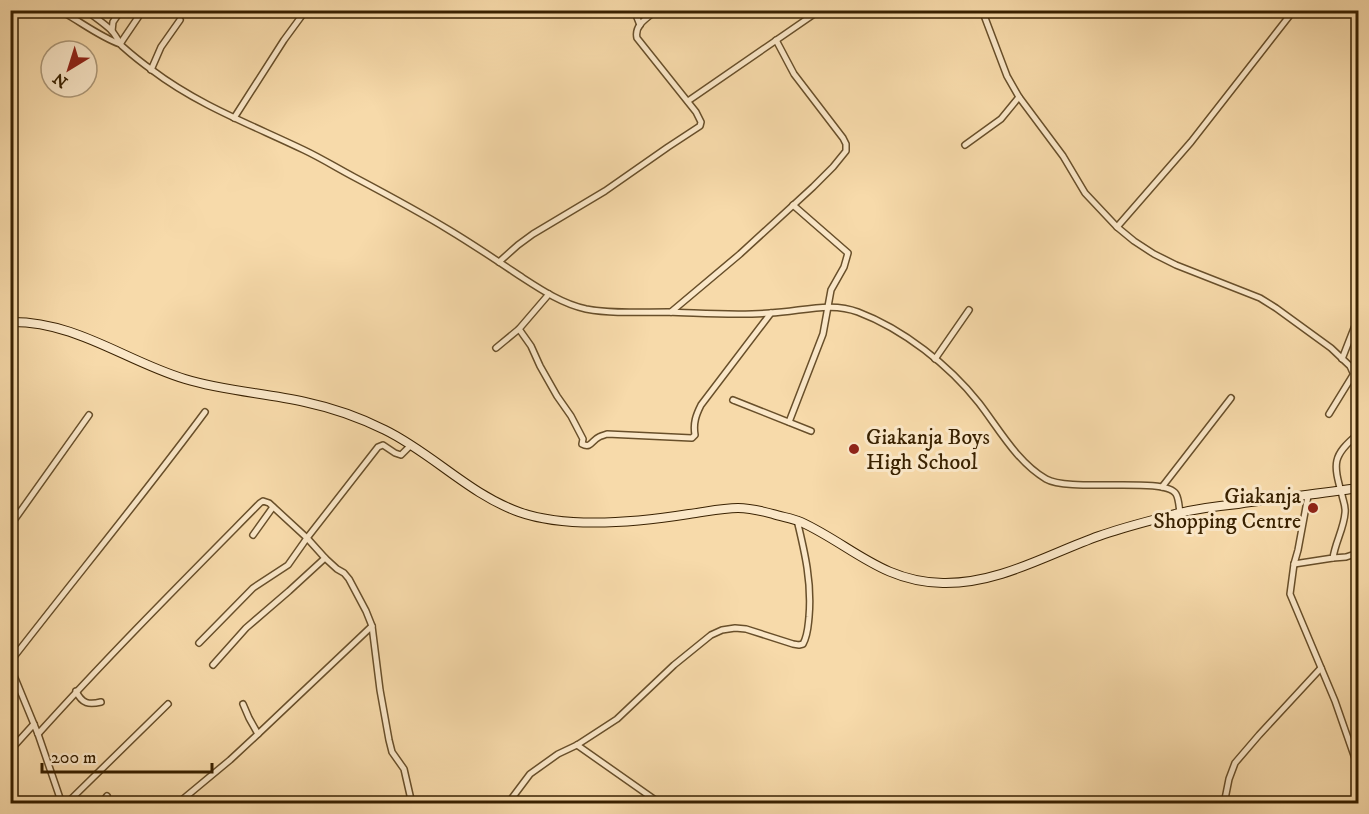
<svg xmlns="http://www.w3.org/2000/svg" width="1369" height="814" font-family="'IM FELL DW Pica',serif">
  <rect width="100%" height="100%" fill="#f7daaa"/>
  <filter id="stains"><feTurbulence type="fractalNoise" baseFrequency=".00333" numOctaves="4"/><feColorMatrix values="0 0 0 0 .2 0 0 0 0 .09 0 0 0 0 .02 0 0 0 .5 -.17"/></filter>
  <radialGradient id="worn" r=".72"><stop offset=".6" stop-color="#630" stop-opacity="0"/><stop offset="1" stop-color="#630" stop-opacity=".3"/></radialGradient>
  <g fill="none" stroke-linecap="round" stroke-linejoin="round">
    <g stroke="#684f2a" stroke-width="8">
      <g id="street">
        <path d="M 59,10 C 80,21 98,36 120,44 L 143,10"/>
        <path d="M 86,10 C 94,17 104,23 111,30 C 116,35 118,41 122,46 C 131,54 142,63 152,70 C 198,105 252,125 304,150 C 321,158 337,168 354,177 C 386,194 418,211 449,230 C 474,245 499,262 523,278 C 543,291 563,304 586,309 C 613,314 641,312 668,312 C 702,313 736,316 770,313 C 800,312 830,301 858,312 C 903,329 949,365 979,403 C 999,429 1017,462 1046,479 C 1070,493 1165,476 1176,494 C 1179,499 1179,507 1180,513"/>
        <path d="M 634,10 L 640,25"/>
        <path d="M 982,10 L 1007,76 L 1019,97 L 1063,156 L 1085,193 L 1117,227 L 1134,241 L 1154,254 L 1176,265 L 1260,298 L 1276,308 L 1331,348 L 1350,366 L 1358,384"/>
        <path d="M 112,31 L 113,22 L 121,10"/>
        <path d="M 151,70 L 161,47 L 180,20"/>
        <path d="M 688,101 L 820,10"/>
        <path d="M 234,118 L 284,40 L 306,10"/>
        <path d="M 965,145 L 1001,119 L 1019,97"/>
        <path d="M 1117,227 L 1191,142 L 1294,10"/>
        <path d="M 499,262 L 518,245 L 533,234 L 605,191 L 668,147 L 700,126 L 701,122 L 696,112 L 637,38 C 634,25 647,18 657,10"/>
        <path d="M 671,312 L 740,254 L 813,187 L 833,167 L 846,151 L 846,144 L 843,138 L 794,74 L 776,40"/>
        <path d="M 519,329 L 531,346 L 540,366 L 557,396 L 571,416 L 583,439 L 582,444 C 591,449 592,440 599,437 C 601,436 604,435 607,434 L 692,438 L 695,435 C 693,423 696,415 701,405 L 771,313"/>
        <path d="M 496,348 L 519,329 L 549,294"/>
        <path d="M 935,359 L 969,310"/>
        <path d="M 1342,359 L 1358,318"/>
        <path d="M 733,400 L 811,431"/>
        <path d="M 1329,414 L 1353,375"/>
        <path d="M 789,422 L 823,334 L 831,290 L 844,267 L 848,253 L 793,205"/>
        <path d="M 1162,487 L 1231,398"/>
        <path d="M 1308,496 L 1298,550 L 1294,564 L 1290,594 L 1335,701 L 1358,767"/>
        <path d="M 10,526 L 89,415"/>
        <path d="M 253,535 L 273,507"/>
        <path d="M 1333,558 L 1346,557 L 1358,553"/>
        <path d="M 1294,564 L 1333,558 C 1335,543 1344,528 1345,513 C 1346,506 1343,501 1342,495 C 1333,463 1332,456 1358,434"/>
        <path d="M 199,643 L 253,588 L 288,565 L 307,538 L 378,447 L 383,445 L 395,453 L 401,455 L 411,445"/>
        <path d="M 10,662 C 75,578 142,497 205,412"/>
        <path d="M 213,665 L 246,628 L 289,591 L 325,558"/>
        <path d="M 10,666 L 38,734 L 62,804"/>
        <path d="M 76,691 C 82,704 89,705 101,702"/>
        <path d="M 243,704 L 249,718 L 258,734"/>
        <path d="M 38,734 C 110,654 185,579 260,503 L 263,501 L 269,503 L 307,538 L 325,558 L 337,569 L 344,573 L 349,579 L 366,611 L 372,626 L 380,690 L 389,740 L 392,752 L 404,769 L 412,804"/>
        <path d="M 577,745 L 661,804"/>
        <path d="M 10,755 L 15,745 L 34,724"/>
        <path d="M 66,804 L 168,704"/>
        <path d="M 101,804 L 107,796"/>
        <path d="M 177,804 L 230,760 L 258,734 L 372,626"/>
        <path d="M 511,804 L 512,798 L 530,774 L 558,754 L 577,745 L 617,719 L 674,665 L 711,635 L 722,630 L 735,628 L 746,629 L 793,644 L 799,645 L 803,644 C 808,635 808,626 809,617 C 812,583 805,553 797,520"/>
        <path d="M 1224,804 L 1229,779 L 1235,763 L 1259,735 L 1321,668"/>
      </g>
    </g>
    <g stroke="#392100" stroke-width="10">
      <path id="secondary" d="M 10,322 C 76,321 125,361 185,379 C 224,391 265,393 305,402 C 333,408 359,417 385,430 C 432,453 469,494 519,512 C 567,529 639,522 689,514 C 705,512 722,508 738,508 C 750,508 762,511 773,514 C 782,517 792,518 801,522 C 851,545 882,582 943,583 C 999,584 1048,554 1099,536 C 1124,527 1150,521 1175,514 C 1195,509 1217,506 1238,504 C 1278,498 1318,494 1358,488"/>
    </g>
    <use href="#street" stroke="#fae7c8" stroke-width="5"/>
    <use href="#secondary" stroke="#fae7c8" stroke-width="8"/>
  </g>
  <g fill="#8f2418" stroke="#fae7c8" stroke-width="2">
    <circle cx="854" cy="449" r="6"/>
    <circle cx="1313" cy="508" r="6"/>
  </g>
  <g text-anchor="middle" stroke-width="6" stroke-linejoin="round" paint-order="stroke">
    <g font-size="22" fill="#392100" stroke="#fae7c8" text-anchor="start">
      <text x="866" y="444">Giakanja Boys<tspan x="866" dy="25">High School</tspan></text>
      <text x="1301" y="503" text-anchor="end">Giakanja<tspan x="1301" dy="25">Shopping Centre</tspan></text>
    </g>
  </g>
  <rect width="1369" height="814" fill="none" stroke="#f7daaa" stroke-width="36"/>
  <rect x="12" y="12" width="1345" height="790" fill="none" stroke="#392100" stroke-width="3"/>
  <rect x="18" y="18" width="1333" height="778" fill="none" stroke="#392100" stroke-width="1.5"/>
  <g transform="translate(69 69) rotate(218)"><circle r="28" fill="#fae7c8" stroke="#ad9878" stroke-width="1.5"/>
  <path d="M0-4.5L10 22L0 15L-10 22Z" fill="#8f2418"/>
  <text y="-9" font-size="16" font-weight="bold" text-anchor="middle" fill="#392100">N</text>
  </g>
  <path d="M42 763v9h170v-9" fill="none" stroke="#392100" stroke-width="3"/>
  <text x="51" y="763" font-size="18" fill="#392100" stroke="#fae7c8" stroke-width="4.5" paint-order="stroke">200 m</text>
  <rect width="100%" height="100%" filter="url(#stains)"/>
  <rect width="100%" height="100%" fill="url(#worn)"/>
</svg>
